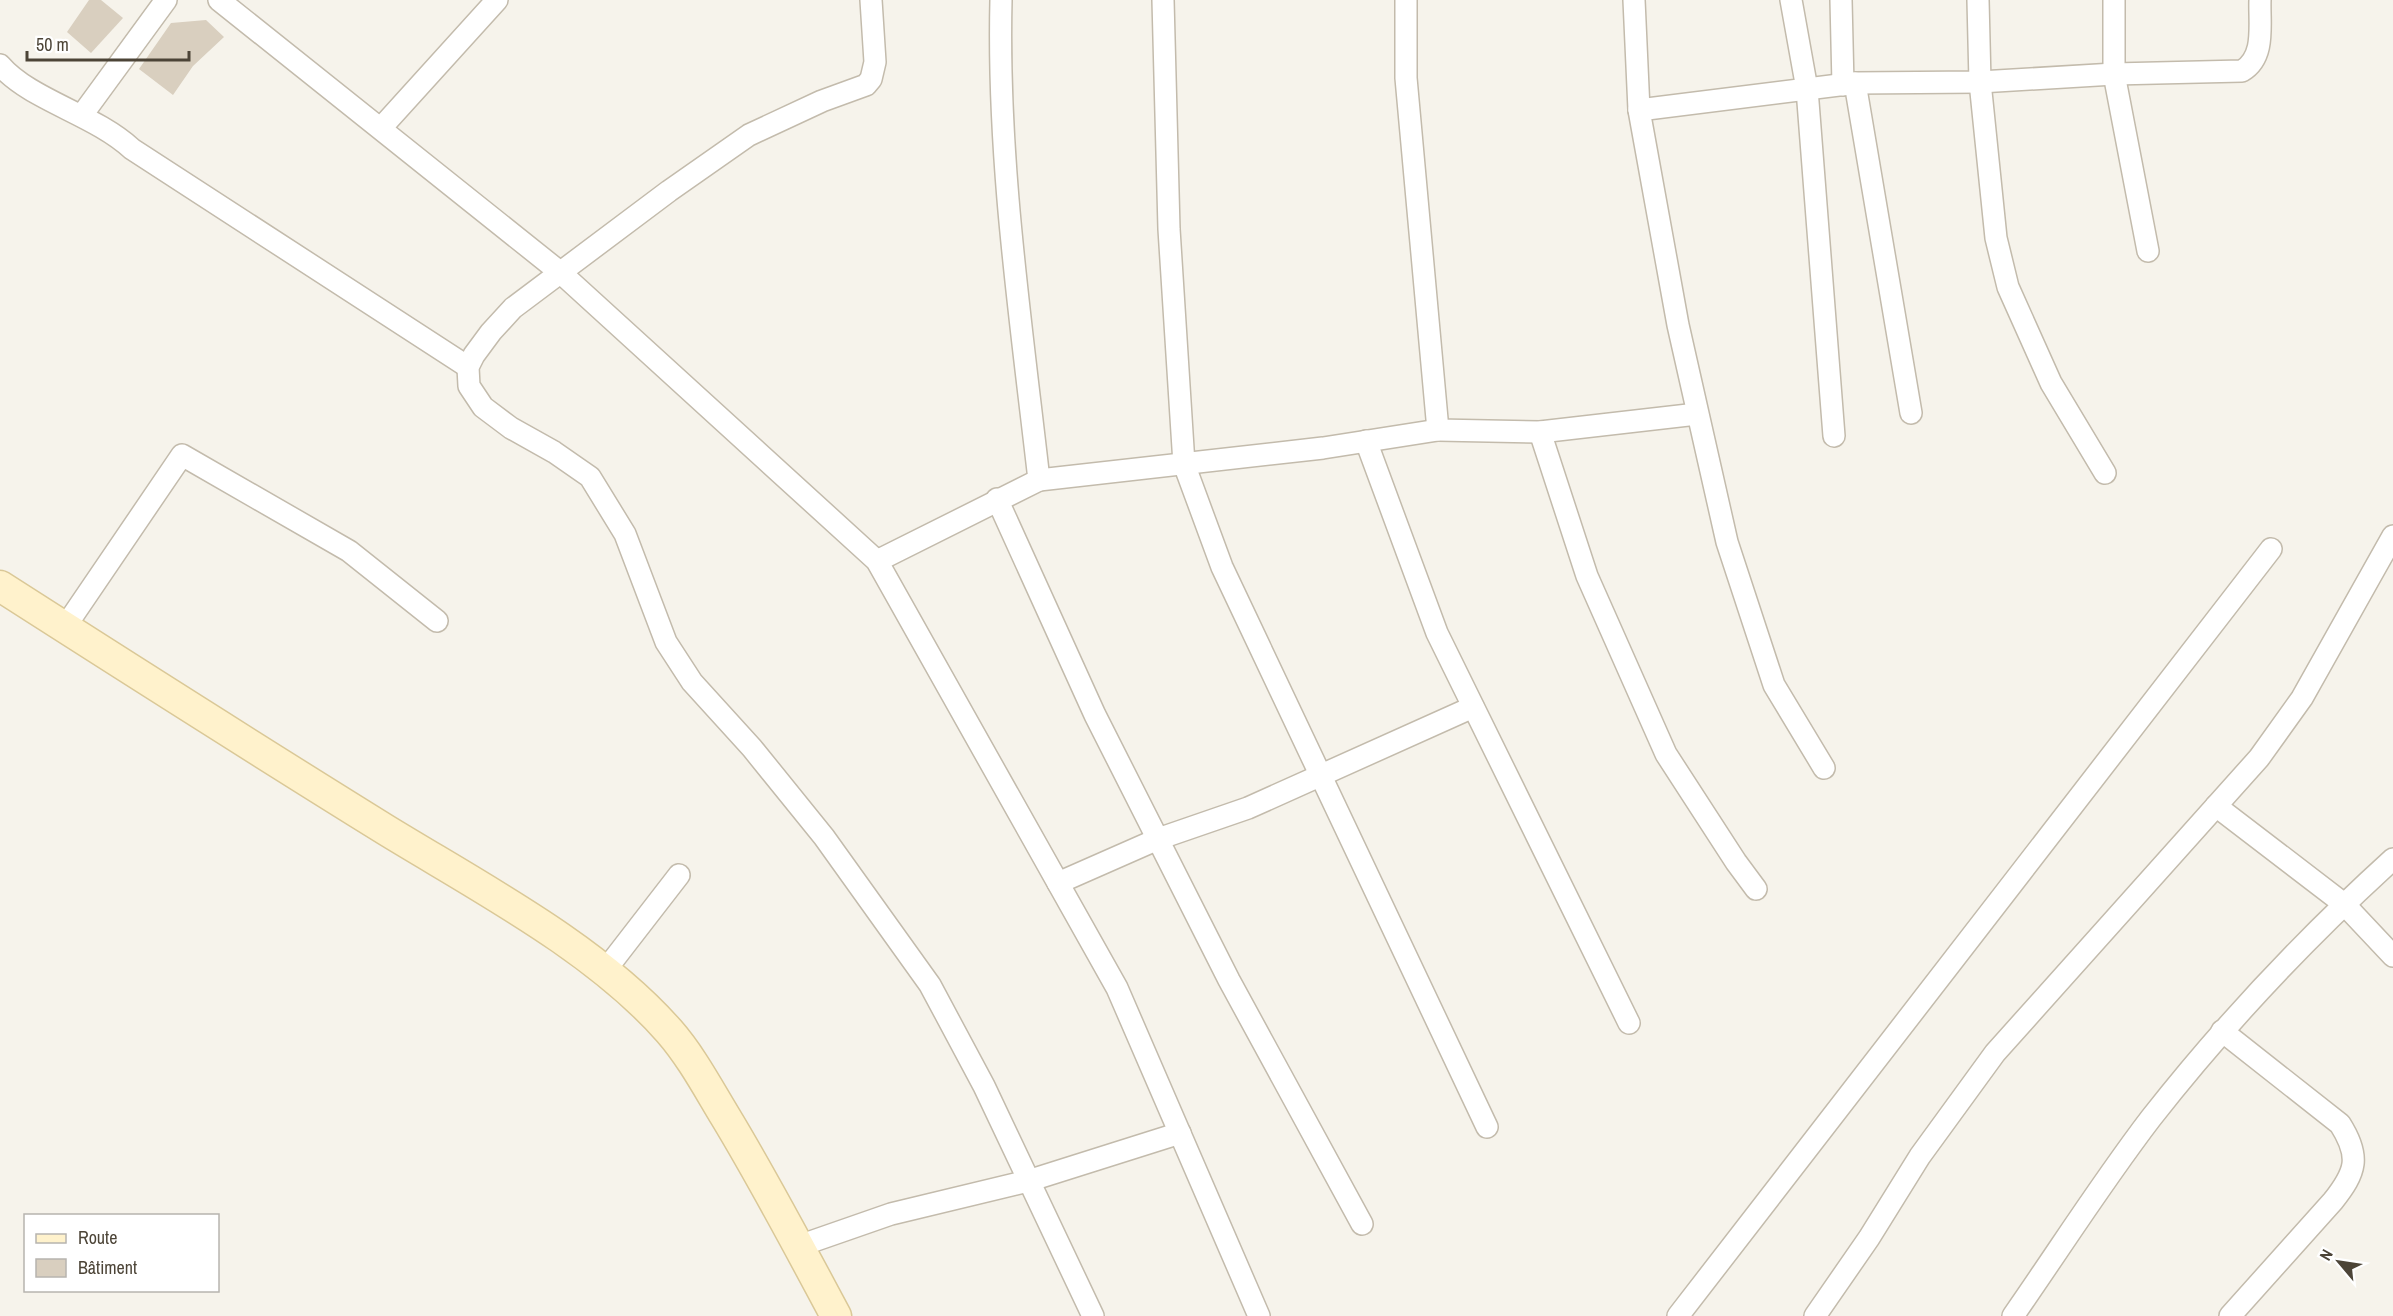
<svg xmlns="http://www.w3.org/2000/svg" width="2393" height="1316" font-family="'Archivo Narrow',sans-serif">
  <rect width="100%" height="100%" fill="#f6f3eb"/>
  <g fill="#d9cfbf">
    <path d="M 89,0 L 101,0 L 123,18 L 91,53 L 67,32 Z"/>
    <path d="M 206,20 L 224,37 L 193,66 L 173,95 L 139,69 L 171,23 Z"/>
  </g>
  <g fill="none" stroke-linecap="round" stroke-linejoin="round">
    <g stroke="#c3bbac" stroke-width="24">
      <g id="street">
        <path d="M 219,0 L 561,273 L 877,561 L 1117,988 L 1259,1316"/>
        <path d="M 871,0 L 875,62 L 871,79 L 866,85 L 822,101 L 749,135 L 669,191 L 513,308 L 491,332 L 474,355 L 468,367 L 469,386 L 483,407 L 511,428 L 554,452 L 590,477 L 625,534 L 666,642 L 692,682 L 752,748 L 824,837 L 930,985 L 984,1086 L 1093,1316"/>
        <path d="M 1163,0 L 1169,229 L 1184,464 L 1222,567 L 1487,1127"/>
        <path d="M 1406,0 L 1406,78 L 1438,430 L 1540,432 L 1697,414"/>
        <path d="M 1634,0 L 1639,110 L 1678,325 L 1727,542 L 1774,685 L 1824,768"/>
        <path d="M 1791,0 L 1807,89 L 1834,436"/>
        <path d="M 1841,0 L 1843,85"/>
        <path d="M 1978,0 L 1980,82 L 1996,238 L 2008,287 L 2051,383 L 2105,473"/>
        <path d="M 2114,0 L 2114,74 L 2148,251"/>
        <path d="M 0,65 C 30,100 94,114 132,149 L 468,367"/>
        <path d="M 1855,83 L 1911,413"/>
        <path d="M 1639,110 L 1855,83 L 1980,82 L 2114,74 L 2242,71 C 2266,57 2259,24 2260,0"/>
        <path d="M 82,115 L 166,0"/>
        <path d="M 381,128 L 497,0"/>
        <path d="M 1540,432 L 1587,576 L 1666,754 L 1736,862 L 1756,889"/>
        <path d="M 1366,441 L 1437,633 L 1629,1023"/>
        <path d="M 1039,480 L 1323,448 L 1438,430"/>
        <path d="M 997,499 L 1095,715 L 1229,980 L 1362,1224"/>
        <path d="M 877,561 L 1039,480 C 1021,321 997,161 1001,0"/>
        <path d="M 65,627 L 182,455 L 349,551 L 437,621"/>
        <path d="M 2216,806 L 2344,904 L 2393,956"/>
        <path d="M 1058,883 L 1158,839 L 1248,808 L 1473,707"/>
        <path d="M 604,972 L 679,875"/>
        <path d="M 2222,1031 L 2340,1124 C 2361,1157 2356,1172 2333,1201 L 2230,1316"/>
        <path d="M 799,1246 L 891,1214 L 1028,1181 L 1180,1133"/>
        <path d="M 1678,1316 L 2271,549"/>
        <path d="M 1815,1316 L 1869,1238 L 1920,1156 L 1995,1053 L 2259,758 L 2302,698 L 2393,536"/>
        <path d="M 2013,1316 C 2059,1250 2102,1182 2151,1118 C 2224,1025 2306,938 2393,859"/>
      </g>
    </g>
    <g stroke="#dac897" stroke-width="33">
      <path id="secondary" d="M 0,586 C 128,668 257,750 386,830 C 479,887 596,948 669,1031 C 691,1056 708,1088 725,1116 C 765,1182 800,1249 836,1316"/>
    </g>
    <use href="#street" stroke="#fff" stroke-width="21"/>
    <use href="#secondary" stroke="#fff2cc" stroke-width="30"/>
  </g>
  <rect x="24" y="1214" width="195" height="78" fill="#ffffff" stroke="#b7b4af" stroke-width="1.5"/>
  <rect x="36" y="1234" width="30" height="9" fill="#fff2cc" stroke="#b7b4af" stroke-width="1.5"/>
  <text x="78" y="1244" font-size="18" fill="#4c4437">Route</text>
  <rect x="36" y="1259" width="30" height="18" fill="#d9cfbf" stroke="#b7b4af" stroke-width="1.5"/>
  <text x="78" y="1274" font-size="18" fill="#4c4437">Bâtiment</text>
  <g transform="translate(2339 1262) rotate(299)" stroke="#ffffff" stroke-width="4.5" paint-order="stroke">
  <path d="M0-4.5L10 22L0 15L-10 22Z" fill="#4c4437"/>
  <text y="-9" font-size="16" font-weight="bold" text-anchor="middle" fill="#4c4437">N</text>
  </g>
  <path d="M27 51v9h162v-9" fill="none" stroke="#4c4437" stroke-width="3"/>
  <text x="36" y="51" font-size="18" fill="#4c4437" stroke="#ffffff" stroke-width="4.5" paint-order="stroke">50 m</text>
</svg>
